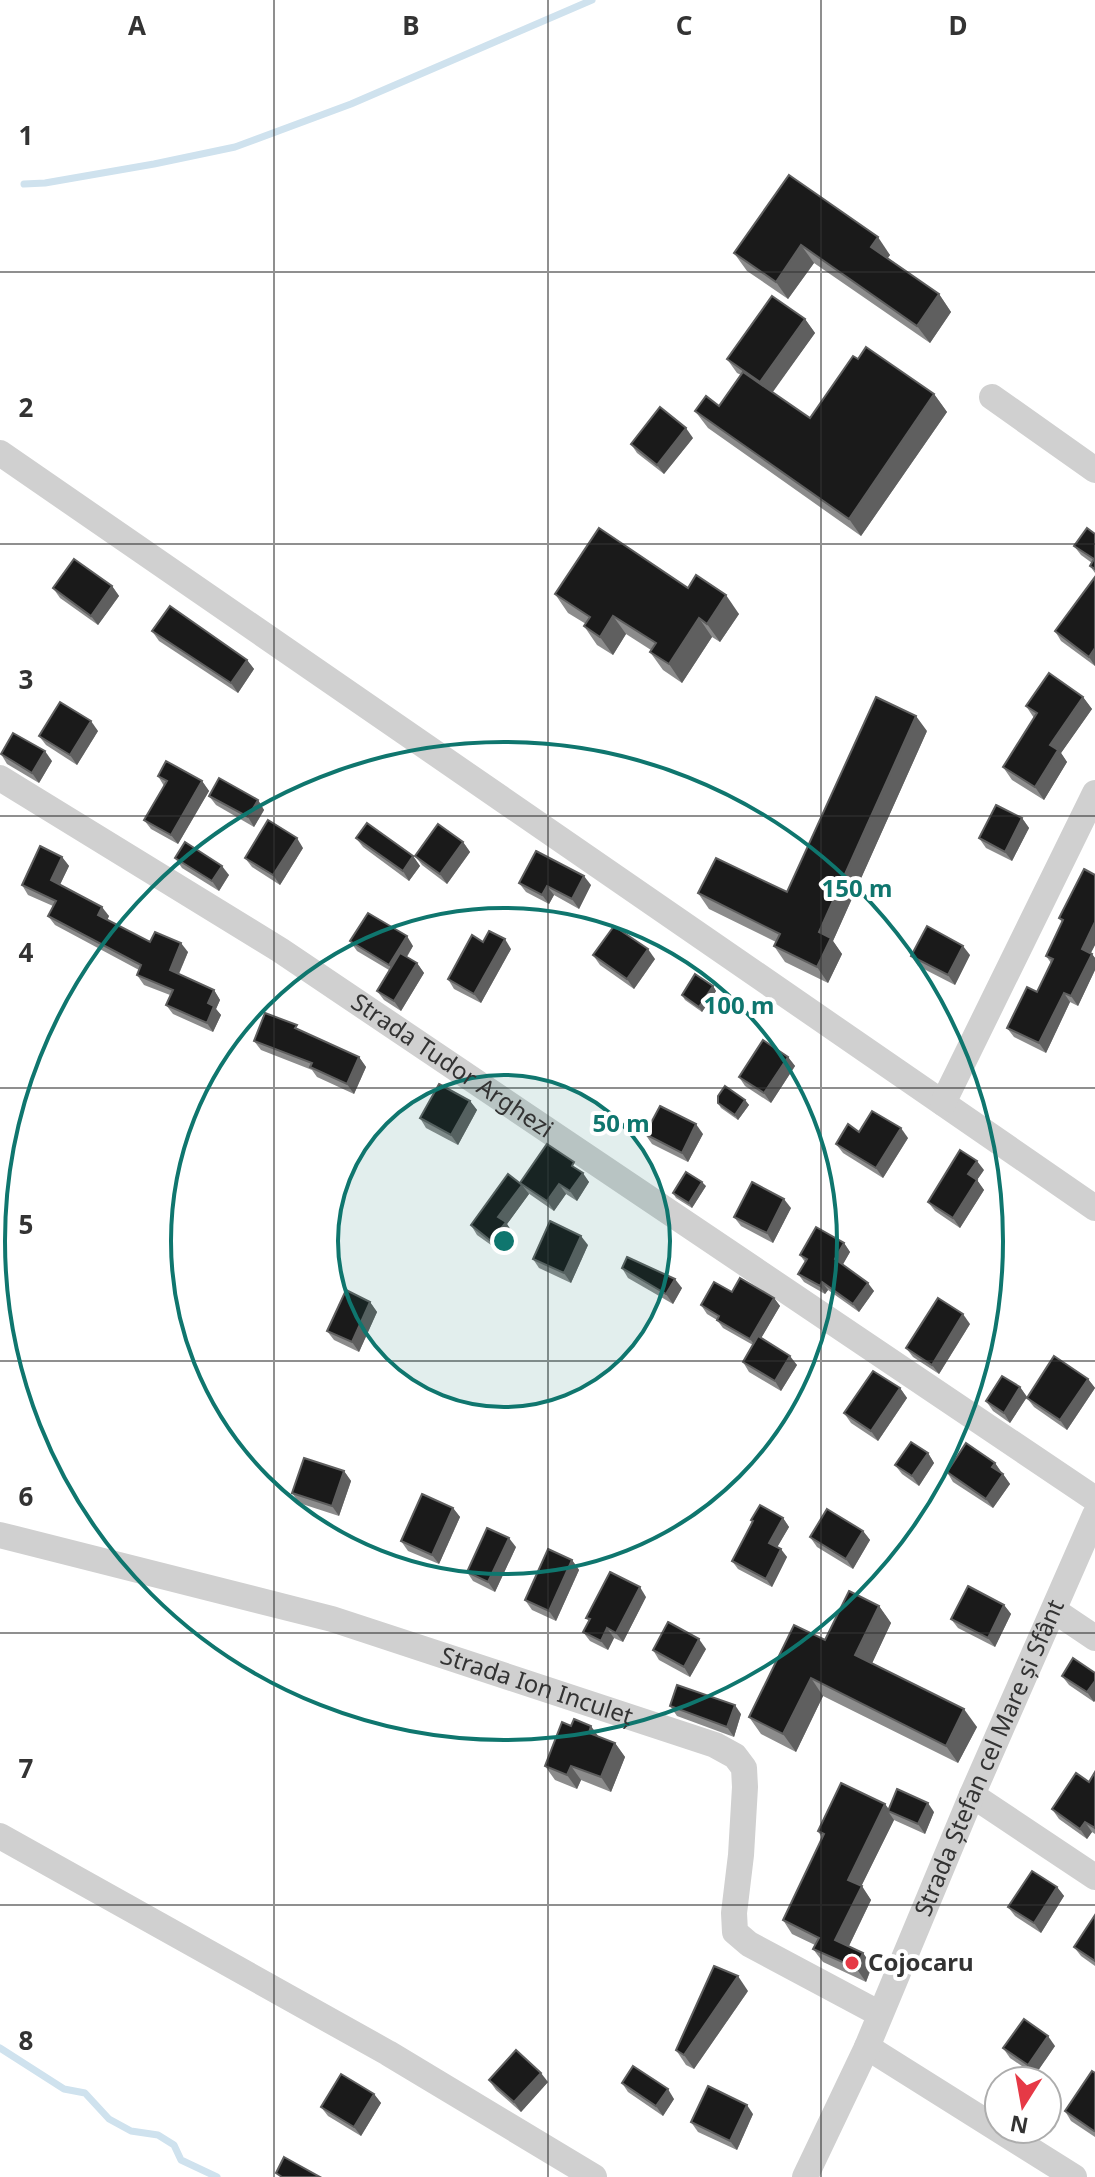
<svg xmlns="http://www.w3.org/2000/svg" width="1095" height="2177" font-family="'Noto Sans',sans-serif">
  <rect width="100%" height="100%" fill="#fff"/>
  <g fill="none" stroke-linecap="round" stroke-linejoin="round">
    <g stroke="#cfe2ee" stroke-width="7">
      <path d="M 24,184 L 45,183 L 154,164 L 235,147 L 351,104 L 592,0"/>
      <path d="M 0,2048 L 64,2089 L 85,2093 L 109,2119 L 131,2131 L 158,2135 L 174,2145 L 181,2160 L 217,2177"/>
    </g>
    <g stroke="#d0d0d0" stroke-width="26">
      <path d="M 992,397 L 1095,470"/>
      <path d="M 0,453 L 1095,1208"/>
      <path id="s1" d="M 0,778 L 280,950 L 1095,1499"/>
      <path d="M 943,1103 L 1095,793"/>
      <path id="s2" d="M 0,1535 L 332,1619 L 715,1745 L 735,1756 L 744,1768 L 745,1787 L 741,1855 L 734,1913 L 735,1932 L 749,1944 L 880,2014"/>
      <path d="M 1055,1611 L 1095,1638"/>
      <path d="M 972,1795 L 1095,1877"/>
      <path d="M 0,1836 L 388,2053 L 594,2177"/>
      <path d="M 867,2047 L 1074,2177"/>
      <path id="s3" d="M 805,2177 L 867,2047 L 972,1795 L 1095,1515"/>
    </g>
  </g>
  <g fill="#8c8c8c">
    <path d="M 789,175 L 890,255 L 888,258 L 939,294 L 951,312 L 930,343 L 814,263 L 788,299 L 747,271 L 734,253 Z"/>
    <path d="M 805,319 L 815,333 L 772,392 L 810,418 L 858,359 L 934,394 L 947,412 L 861,536 L 708,428 L 695,411 L 719,406 L 741,375 L 737,373 L 727,359 Z"/>
    <path d="M 693,438 L 664,474 L 637,453 L 631,444 Z"/>
    <path d="M 1095,534 L 1095,573 L 1090,566 L 1092,563 L 1081,555 L 1074,546 Z"/>
    <path d="M 1095,577 L 1095,666 L 1061,641 L 1055,631 Z"/>
    <path d="M 112,586 L 119,596 L 98,625 L 60,598 L 53,588 Z"/>
    <path d="M 688,588 L 739,614 L 720,642 L 712,637 L 682,683 L 663,670 L 650,652 L 651,650 L 626,634 L 613,655 L 597,645 L 584,626 L 586,624 L 568,613 L 555,594 Z"/>
    <path d="M 152,631 L 247,660 L 254,669 L 238,693 L 159,641 Z"/>
    <path d="M 1083,697 L 1092,709 L 1061,753 L 1067,762 L 1044,800 L 1012,780 L 1003,767 L 1034,718 L 1026,706 Z"/>
    <path d="M 98,731 L 77,765 L 46,745 L 39,736 Z"/>
    <path d="M 927,731 L 833,941 L 842,954 L 828,983 L 785,962 L 774,946 L 776,942 L 709,909 L 698,893 L 787,892 Z"/>
    <path d="M 1,754 L 52,761 L 39,783 L 7,764 Z"/>
    <path d="M 158,776 L 202,781 L 209,791 L 178,844 L 151,829 L 144,820 L 164,786 Z"/>
    <path d="M 209,796 L 258,800 L 264,810 L 254,827 L 216,805 Z"/>
    <path d="M 1022,818 L 1029,828 L 1012,861 L 986,848 L 979,838 Z"/>
    <path d="M 356,838 L 413,856 L 420,866 L 409,881 L 363,847 Z"/>
    <path d="M 463,842 L 470,852 L 447,884 L 422,865 L 415,856 Z"/>
    <path d="M 303,848 L 280,885 L 252,867 L 245,858 Z"/>
    <path d="M 62,857 L 69,866 L 60,884 L 109,916 L 107,920 L 150,942 L 188,952 L 179,974 L 214,990 L 220,1000 L 216,1009 L 221,1015 L 213,1032 L 173,1014 L 166,1005 L 170,995 L 144,985 L 137,975 L 139,970 L 55,925 L 48,916 L 53,906 L 28,895 L 22,885 Z"/>
    <path d="M 175,858 L 229,875 L 219,891 L 182,868 Z"/>
    <path d="M 1095,875 L 1095,945 L 1091,953 L 1095,958 L 1095,970 L 1078,1006 L 1070,1002 L 1046,1053 L 1014,1037 L 1007,1028 L 1037,992 L 1051,963 L 1046,956 L 1062,922 L 1059,918 Z"/>
    <path d="M 519,883 L 591,885 L 579,909 L 554,895 L 549,904 L 526,892 Z"/>
    <path d="M 350,941 L 413,946 L 407,957 L 417,963 L 424,973 L 401,1011 L 384,1000 L 377,991 L 389,970 L 357,951 Z"/>
    <path d="M 483,942 L 511,949 L 481,1003 L 454,989 L 448,979 Z"/>
    <path d="M 593,955 L 655,959 L 634,989 L 600,965 Z"/>
    <path d="M 970,955 L 955,985 L 918,966 L 911,956 Z"/>
    <path d="M 713,986 L 716,991 L 702,1012 L 685,1000 L 682,995 Z"/>
    <path d="M 300,1030 L 359,1057 L 366,1067 L 354,1094 L 317,1077 L 312,1070 L 261,1050 L 254,1041 Z"/>
    <path d="M 788,1057 L 795,1066 L 771,1103 L 745,1086 L 739,1077 Z"/>
    <path d="M 745,1100 L 749,1105 L 738,1120 L 721,1108 L 718,1103 Z"/>
    <path d="M 470,1101 L 477,1110 L 458,1145 L 426,1128 L 420,1118 Z"/>
    <path d="M 859,1132 L 908,1138 L 883,1178 L 843,1153 L 836,1144 Z"/>
    <path d="M 645,1134 L 703,1134 L 688,1162 L 652,1144 Z"/>
    <path d="M 984,1170 L 977,1180 L 984,1190 L 960,1228 L 935,1211 L 928,1202 Z"/>
    <path d="M 580,1171 L 589,1182 L 577,1201 L 566,1194 L 554,1211 L 528,1193 L 529,1194 L 507,1224 L 512,1232 L 498,1250 L 477,1235 L 471,1225 L 521,1184 Z"/>
    <path d="M 706,1186 L 692,1208 L 676,1198 L 673,1193 Z"/>
    <path d="M 791,1208 L 773,1243 L 741,1226 L 734,1217 Z"/>
    <path d="M 844,1243 L 850,1252 L 842,1265 L 874,1291 L 859,1312 L 828,1290 L 825,1294 L 804,1282 L 798,1274 L 805,1262 L 800,1255 Z"/>
    <path d="M 588,1245 L 571,1283 L 539,1268 L 533,1259 Z"/>
    <path d="M 622,1268 L 682,1288 L 673,1304 L 628,1278 Z"/>
    <path d="M 732,1292 L 774,1298 L 780,1306 L 761,1338 L 797,1365 L 781,1391 L 749,1372 L 743,1362 L 753,1345 L 723,1328 L 717,1320 L 707,1314 L 701,1305 Z"/>
    <path d="M 370,1302 L 377,1312 L 359,1352 L 334,1340 L 327,1331 Z"/>
    <path d="M 970,1324 L 939,1374 L 913,1357 L 906,1348 Z"/>
    <path d="M 1088,1379 L 1095,1388 L 1067,1430 L 1034,1407 L 1027,1398 Z"/>
    <path d="M 1020,1387 L 1027,1397 L 1010,1423 L 993,1411 L 986,1401 Z"/>
    <path d="M 900,1388 L 907,1398 L 878,1441 L 851,1423 L 844,1413 Z"/>
    <path d="M 928,1453 L 934,1463 L 919,1486 L 902,1474 L 895,1465 Z"/>
    <path d="M 995,1463 L 1010,1484 L 993,1508 L 953,1482 L 947,1472 Z"/>
    <path d="M 344,1471 L 351,1481 L 339,1516 L 299,1503 L 292,1493 Z"/>
    <path d="M 453,1508 L 460,1517 L 439,1564 L 408,1551 L 401,1541 Z"/>
    <path d="M 783,1518 L 789,1527 L 777,1547 L 787,1557 L 772,1587 L 738,1569 L 732,1561 L 752,1522 L 751,1520 Z"/>
    <path d="M 863,1531 L 870,1540 L 853,1569 L 817,1547 L 810,1537 Z"/>
    <path d="M 516,1547 L 495,1592 L 473,1581 L 467,1572 Z"/>
    <path d="M 572,1560 L 579,1570 L 556,1621 L 532,1610 L 525,1600 Z"/>
    <path d="M 646,1597 L 623,1642 L 614,1638 L 608,1650 L 590,1641 L 583,1632 L 589,1621 L 586,1618 Z"/>
    <path d="M 1004,1605 L 1011,1614 L 995,1647 L 958,1628 L 951,1619 Z"/>
    <path d="M 879,1606 L 891,1623 L 872,1663 L 977,1727 L 958,1763 L 823,1696 L 796,1752 L 761,1734 L 749,1717 L 825,1640 Z"/>
    <path d="M 706,1649 L 690,1677 L 659,1660 L 653,1650 Z"/>
    <path d="M 1095,1673 L 1094,1702 L 1069,1685 L 1062,1676 Z"/>
    <path d="M 670,1706 L 741,1714 L 734,1737 L 677,1716 Z"/>
    <path d="M 599,1737 L 615,1743 L 625,1757 L 611,1792 L 581,1780 L 577,1789 L 555,1780 L 545,1766 Z"/>
    <path d="M 1095,1772 L 1095,1834 L 1092,1832 L 1087,1839 L 1059,1819 L 1052,1809 L 1089,1782 Z"/>
    <path d="M 885,1804 L 888,1809 L 934,1812 L 925,1834 L 894,1820 L 861,1886 L 871,1900 L 849,1946 L 863,1953 L 872,1966 L 866,1982 L 823,1962 L 813,1949 L 815,1945 L 792,1934 L 783,1920 L 822,1838 L 818,1831 Z"/>
    <path d="M 1057,1887 L 1064,1896 L 1041,1933 L 1015,1916 L 1008,1907 Z"/>
    <path d="M 1095,1915 L 1095,1966 L 1081,1956 L 1074,1947 Z"/>
    <path d="M 748,1991 L 694,2069 L 686,2065 L 676,2050 Z"/>
    <path d="M 1055,2046 L 1035,2075 L 1010,2058 L 1003,2048 Z"/>
    <path d="M 1095,2073 L 1095,2137 L 1071,2121 L 1065,2111 Z"/>
    <path d="M 489,2080 L 548,2082 L 521,2112 L 496,2090 Z"/>
    <path d="M 622,2083 L 674,2099 L 663,2116 L 628,2092 Z"/>
    <path d="M 374,2094 L 381,2103 L 361,2136 L 328,2116 L 321,2107 Z"/>
    <path d="M 753,2114 L 737,2150 L 698,2132 L 691,2122 Z"/>
  </g>
  <g fill="#5f5f5f">
    <path d="M 878,237 L 890,255 L 883,264 L 871,247 Z"/>
    <path d="M 801,245 L 814,263 L 788,299 L 776,282 Z"/>
    <path d="M 939,294 L 951,312 L 930,343 L 917,326 Z"/>
    <path d="M 805,319 L 815,333 L 770,396 L 760,382 Z"/>
    <path d="M 934,394 L 947,412 L 861,536 L 849,519 Z"/>
    <path d="M 686,428 L 693,438 L 664,474 L 657,465 Z"/>
    <path d="M 112,586 L 119,596 L 98,625 L 91,616 Z"/>
    <path d="M 726,595 L 739,614 L 720,642 L 707,624 Z"/>
    <path d="M 613,616 L 626,634 L 613,655 L 600,637 Z"/>
    <path d="M 699,618 L 712,637 L 682,683 L 669,664 Z"/>
    <path d="M 1095,648 L 1095,666 L 1089,657 Z"/>
    <path d="M 247,660 L 254,669 L 238,693 L 231,683 Z"/>
    <path d="M 1083,697 L 1092,709 L 1061,753 L 1067,762 L 1044,800 L 1035,787 L 1050,745 Z"/>
    <path d="M 916,716 L 927,731 L 833,941 L 842,954 L 828,983 L 817,967 L 819,932 Z"/>
    <path d="M 91,721 L 98,731 L 77,765 L 70,755 Z"/>
    <path d="M 45,751 L 52,761 L 39,783 L 32,773 Z"/>
    <path d="M 202,781 L 209,791 L 178,844 L 171,835 Z"/>
    <path d="M 258,800 L 264,810 L 254,827 L 248,817 Z"/>
    <path d="M 1022,818 L 1029,828 L 1012,861 L 1005,852 Z"/>
    <path d="M 297,838 L 303,848 L 280,885 L 273,875 Z"/>
    <path d="M 463,842 L 470,852 L 447,884 L 440,874 Z"/>
    <path d="M 413,856 L 420,866 L 409,881 L 403,871 Z"/>
    <path d="M 62,857 L 69,866 L 58,889 L 51,880 Z"/>
    <path d="M 222,866 L 229,875 L 219,891 L 212,881 Z"/>
    <path d="M 584,876 L 591,885 L 579,909 L 572,899 Z"/>
    <path d="M 547,886 L 554,895 L 549,904 L 542,895 Z"/>
    <path d="M 102,907 L 109,916 L 105,925 L 98,915 Z"/>
    <path d="M 1095,922 L 1095,945 L 1088,958 L 1082,949 Z"/>
    <path d="M 407,936 L 413,946 L 396,974 L 389,965 Z"/>
    <path d="M 505,939 L 511,949 L 481,1003 L 474,994 Z"/>
    <path d="M 181,943 L 188,952 L 176,980 L 170,970 Z"/>
    <path d="M 963,946 L 970,955 L 955,985 L 948,975 Z"/>
    <path d="M 648,949 L 655,959 L 634,989 L 627,979 Z"/>
    <path d="M 1092,954 L 1095,958 L 1095,970 L 1078,1006 L 1071,996 Z"/>
    <path d="M 417,963 L 424,973 L 401,1011 L 394,1001 Z"/>
    <path d="M 713,986 L 716,991 L 702,1012 L 699,1007 Z"/>
    <path d="M 214,990 L 220,1000 L 216,1009 L 221,1015 L 213,1032 L 207,1023 L 208,1003 Z"/>
    <path d="M 1064,993 L 1070,1002 L 1046,1053 L 1039,1043 Z"/>
    <path d="M 359,1057 L 366,1067 L 354,1094 L 347,1084 Z"/>
    <path d="M 788,1057 L 795,1066 L 771,1103 L 764,1093 Z"/>
    <path d="M 745,1100 L 749,1105 L 738,1120 L 735,1115 Z"/>
    <path d="M 470,1101 L 477,1110 L 458,1145 L 451,1135 Z"/>
    <path d="M 696,1124 L 703,1134 L 688,1162 L 682,1153 Z"/>
    <path d="M 901,1128 L 908,1138 L 883,1178 L 876,1168 Z"/>
    <path d="M 977,1161 L 984,1170 L 977,1180 L 984,1190 L 960,1228 L 953,1218 L 968,1174 Z"/>
    <path d="M 583,1173 L 589,1182 L 577,1201 L 570,1191 Z"/>
    <path d="M 702,1182 L 706,1186 L 692,1208 L 689,1203 Z"/>
    <path d="M 559,1184 L 566,1194 L 554,1211 L 547,1201 Z"/>
    <path d="M 522,1185 L 529,1194 L 507,1224 L 512,1232 L 498,1250 L 491,1241 L 498,1217 Z"/>
    <path d="M 784,1199 L 791,1208 L 773,1243 L 767,1233 Z"/>
    <path d="M 581,1236 L 588,1245 L 571,1283 L 564,1273 Z"/>
    <path d="M 844,1243 L 850,1252 L 841,1268 L 835,1259 Z"/>
    <path d="M 675,1279 L 682,1288 L 673,1304 L 666,1294 Z"/>
    <path d="M 822,1282 L 828,1290 L 825,1294 L 820,1286 Z"/>
    <path d="M 868,1283 L 874,1291 L 859,1312 L 853,1304 Z"/>
    <path d="M 774,1298 L 780,1306 L 756,1347 L 750,1339 Z"/>
    <path d="M 370,1302 L 377,1312 L 359,1352 L 352,1342 Z"/>
    <path d="M 963,1314 L 970,1324 L 939,1374 L 932,1365 Z"/>
    <path d="M 790,1356 L 797,1365 L 781,1391 L 775,1381 Z"/>
    <path d="M 1088,1379 L 1095,1388 L 1067,1430 L 1060,1420 Z"/>
    <path d="M 1020,1387 L 1027,1397 L 1010,1423 L 1004,1413 Z"/>
    <path d="M 900,1388 L 907,1398 L 878,1441 L 871,1431 Z"/>
    <path d="M 928,1453 L 934,1463 L 919,1486 L 912,1476 Z"/>
    <path d="M 995,1463 L 1001,1472 L 998,1477 L 992,1467 Z"/>
    <path d="M 344,1471 L 351,1481 L 339,1516 L 332,1506 Z"/>
    <path d="M 1003,1474 L 1010,1484 L 993,1508 L 986,1499 Z"/>
    <path d="M 453,1508 L 460,1517 L 439,1564 L 432,1555 Z"/>
    <path d="M 783,1518 L 789,1527 L 775,1551 L 769,1543 Z"/>
    <path d="M 863,1531 L 870,1540 L 853,1569 L 846,1559 Z"/>
    <path d="M 509,1538 L 516,1547 L 495,1592 L 488,1582 Z"/>
    <path d="M 781,1549 L 787,1557 L 772,1587 L 766,1579 Z"/>
    <path d="M 572,1560 L 579,1570 L 556,1621 L 549,1611 Z"/>
    <path d="M 640,1587 L 646,1597 L 623,1642 L 616,1633 Z"/>
    <path d="M 1004,1605 L 1011,1614 L 995,1647 L 988,1638 Z"/>
    <path d="M 879,1606 L 891,1623 L 868,1672 L 855,1655 Z"/>
    <path d="M 607,1628 L 614,1638 L 608,1650 L 601,1641 Z"/>
    <path d="M 699,1639 L 706,1649 L 690,1677 L 684,1667 Z"/>
    <path d="M 811,1678 L 823,1696 L 796,1752 L 783,1734 Z"/>
    <path d="M 1095,1681 L 1095,1701 L 1094,1702 L 1087,1692 Z"/>
    <path d="M 735,1705 L 741,1714 L 734,1737 L 727,1727 Z"/>
    <path d="M 964,1709 L 977,1727 L 958,1763 L 946,1746 Z"/>
    <path d="M 591,1726 L 601,1740 L 589,1733 Z"/>
    <path d="M 615,1743 L 625,1757 L 611,1792 L 601,1777 Z"/>
    <path d="M 571,1766 L 581,1780 L 577,1789 L 567,1775 Z"/>
    <path d="M 928,1803 L 934,1812 L 925,1834 L 918,1824 Z"/>
    <path d="M 885,1804 L 891,1812 L 888,1811 L 894,1820 L 858,1893 L 848,1880 Z"/>
    <path d="M 1085,1822 L 1092,1832 L 1087,1839 L 1080,1829 Z"/>
    <path d="M 862,1886 L 871,1900 L 845,1954 L 835,1940 Z"/>
    <path d="M 1057,1887 L 1064,1896 L 1041,1933 L 1034,1923 Z"/>
    <path d="M 863,1953 L 872,1966 L 866,1982 L 856,1968 Z"/>
    <path d="M 738,1976 L 748,1991 L 694,2069 L 684,2055 Z"/>
    <path d="M 1048,2036 L 1055,2046 L 1035,2075 L 1028,2065 Z"/>
    <path d="M 541,2073 L 548,2082 L 521,2112 L 514,2102 Z"/>
    <path d="M 668,2089 L 674,2099 L 663,2116 L 656,2106 Z"/>
    <path d="M 374,2094 L 381,2103 L 361,2136 L 354,2127 Z"/>
    <path d="M 747,2105 L 753,2114 L 737,2150 L 730,2141 Z"/>
  </g>
  <g fill="#1a1a1a" stroke="#5f5f5f" stroke-width="2">
    <path d="M 789,175 L 878,237 L 871,247 L 939,294 L 917,326 L 801,245 L 776,282 L 734,253 Z"/>
    <path d="M 772,296 L 805,319 L 760,382 L 727,359 Z"/>
    <path d="M 866,347 L 934,394 L 849,519 L 695,411 L 706,396 L 719,406 L 743,372 L 810,418 L 853,356 L 858,359 Z"/>
    <path d="M 660,407 L 686,428 L 657,465 L 631,444 Z"/>
    <path d="M 599,528 L 688,588 L 696,575 L 726,595 L 707,624 L 699,618 L 669,664 L 650,652 L 656,643 L 613,616 L 600,637 L 584,626 L 590,617 L 555,594 Z"/>
    <path d="M 1087,528 L 1095,534 L 1095,569 L 1090,566 L 1094,559 L 1074,546 Z"/>
    <path d="M 74,559 L 112,586 L 91,616 L 53,588 Z"/>
    <path d="M 1095,577 L 1095,648 L 1089,657 L 1055,631 Z"/>
    <path d="M 170,606 L 247,660 L 231,683 L 152,631 Z"/>
    <path d="M 1049,673 L 1083,697 L 1050,745 L 1058,750 L 1035,787 L 1003,767 L 1037,713 L 1026,706 Z"/>
    <path d="M 876,697 L 916,716 L 819,932 L 831,938 L 817,967 L 774,946 L 780,934 L 698,893 L 716,858 L 787,892 Z"/>
    <path d="M 60,702 L 91,721 L 70,755 L 39,736 Z"/>
    <path d="M 13,733 L 45,751 L 32,773 L 1,754 Z"/>
    <path d="M 166,761 L 202,781 L 171,835 L 144,820 L 167,781 L 158,776 Z"/>
    <path d="M 219,778 L 258,800 L 248,817 L 209,796 Z"/>
    <path d="M 996,805 L 1022,818 L 1005,852 L 979,838 Z"/>
    <path d="M 268,820 L 297,838 L 273,875 L 245,858 Z"/>
    <path d="M 367,823 L 413,856 L 403,871 L 356,838 Z"/>
    <path d="M 438,824 L 463,842 L 440,874 L 415,856 Z"/>
    <path d="M 185,842 L 222,866 L 212,881 L 175,858 Z"/>
    <path d="M 40,846 L 62,857 L 51,880 L 102,907 L 98,915 L 150,942 L 155,932 L 181,943 L 170,970 L 214,990 L 208,1003 L 214,1006 L 207,1023 L 166,1005 L 173,990 L 137,975 L 141,965 L 48,916 L 56,901 L 22,885 Z"/>
    <path d="M 536,851 L 584,876 L 572,899 L 547,886 L 542,895 L 519,883 Z"/>
    <path d="M 1084,869 L 1095,875 L 1095,922 L 1082,949 L 1092,954 L 1071,996 L 1064,993 L 1039,1043 L 1007,1028 L 1027,987 L 1037,992 L 1053,959 L 1046,956 L 1063,920 L 1059,918 Z"/>
    <path d="M 368,913 L 407,936 L 389,965 L 350,941 Z"/>
    <path d="M 614,926 L 648,949 L 627,979 L 593,955 Z"/>
    <path d="M 927,926 L 963,946 L 948,975 L 911,956 Z"/>
    <path d="M 489,931 L 505,939 L 474,994 L 448,979 L 472,935 L 483,942 Z"/>
    <path d="M 400,953 L 417,963 L 394,1001 L 377,991 Z"/>
    <path d="M 695,974 L 713,986 L 699,1007 L 682,995 Z"/>
    <path d="M 265,1013 L 297,1025 L 295,1028 L 359,1057 L 347,1084 L 310,1067 L 312,1063 L 254,1041 Z"/>
    <path d="M 763,1040 L 788,1057 L 764,1093 L 739,1077 Z"/>
    <path d="M 439,1084 L 470,1101 L 451,1135 L 420,1118 Z"/>
    <path d="M 725,1086 L 745,1100 L 735,1115 L 718,1103 L 718,1096 Z"/>
    <path d="M 660,1106 L 696,1124 L 682,1153 L 645,1134 Z"/>
    <path d="M 872,1111 L 901,1128 L 876,1168 L 836,1144 L 848,1124 L 859,1132 Z"/>
    <path d="M 547,1144 L 574,1162 L 572,1166 L 583,1173 L 570,1191 L 559,1184 L 547,1201 L 520,1183 Z"/>
    <path d="M 960,1150 L 977,1161 L 968,1174 L 977,1180 L 953,1218 L 928,1202 Z"/>
    <path d="M 686,1172 L 702,1182 L 689,1203 L 673,1193 Z"/>
    <path d="M 508,1174 L 522,1185 L 498,1217 L 506,1222 L 491,1241 L 471,1225 Z"/>
    <path d="M 752,1182 L 784,1199 L 767,1233 L 734,1217 Z"/>
    <path d="M 550,1221 L 581,1236 L 564,1273 L 533,1259 Z"/>
    <path d="M 816,1227 L 844,1243 L 835,1259 L 868,1283 L 853,1304 L 822,1282 L 820,1286 L 798,1274 L 807,1259 L 800,1255 Z"/>
    <path d="M 627,1257 L 675,1279 L 666,1294 L 622,1268 Z"/>
    <path d="M 740,1278 L 774,1298 L 750,1339 L 717,1320 L 719,1316 L 701,1305 L 714,1282 L 732,1292 Z"/>
    <path d="M 346,1290 L 370,1302 L 352,1342 L 327,1331 Z"/>
    <path d="M 938,1298 L 963,1314 L 932,1365 L 906,1348 Z"/>
    <path d="M 758,1336 L 790,1356 L 775,1381 L 743,1362 Z"/>
    <path d="M 1054,1356 L 1088,1379 L 1060,1420 L 1027,1398 Z"/>
    <path d="M 873,1371 L 900,1388 L 871,1431 L 844,1413 Z"/>
    <path d="M 1002,1376 L 1020,1387 L 1004,1413 L 986,1401 Z"/>
    <path d="M 911,1442 L 928,1453 L 912,1476 L 895,1465 Z"/>
    <path d="M 966,1443 L 995,1463 L 992,1467 L 1003,1474 L 986,1499 L 947,1472 Z"/>
    <path d="M 304,1458 L 344,1471 L 332,1506 L 292,1493 Z"/>
    <path d="M 422,1494 L 453,1508 L 432,1555 L 401,1541 Z"/>
    <path d="M 760,1505 L 783,1518 L 769,1543 L 781,1549 L 766,1579 L 732,1561 L 753,1521 L 751,1520 Z"/>
    <path d="M 827,1509 L 863,1531 L 846,1559 L 810,1537 Z"/>
    <path d="M 487,1528 L 509,1538 L 488,1582 L 467,1572 Z"/>
    <path d="M 548,1549 L 572,1560 L 549,1611 L 525,1600 Z"/>
    <path d="M 610,1572 L 640,1587 L 616,1633 L 607,1628 L 601,1641 L 583,1632 L 590,1619 L 586,1618 Z"/>
    <path d="M 968,1586 L 1004,1605 L 988,1638 L 951,1619 Z"/>
    <path d="M 849,1591 L 879,1606 L 855,1655 L 964,1709 L 946,1746 L 811,1678 L 783,1734 L 749,1717 L 794,1625 L 825,1640 Z"/>
    <path d="M 668,1622 L 699,1639 L 684,1667 L 653,1650 Z"/>
    <path d="M 1073,1658 L 1095,1673 L 1095,1681 L 1087,1692 L 1062,1676 Z"/>
    <path d="M 677,1685 L 735,1705 L 727,1727 L 670,1706 Z"/>
    <path d="M 574,1719 L 591,1726 L 589,1733 L 615,1743 L 601,1777 L 571,1766 L 567,1775 L 545,1766 L 562,1722 L 571,1726 Z"/>
    <path d="M 1095,1772 L 1095,1828 L 1085,1822 L 1080,1829 L 1052,1809 L 1076,1773 L 1089,1782 Z"/>
    <path d="M 841,1783 L 885,1804 L 848,1880 L 862,1886 L 835,1940 L 863,1953 L 856,1968 L 813,1949 L 819,1938 L 783,1920 L 824,1834 L 818,1831 Z"/>
    <path d="M 897,1789 L 928,1803 L 918,1824 L 888,1811 Z"/>
    <path d="M 1032,1871 L 1057,1887 L 1034,1923 L 1008,1907 Z"/>
    <path d="M 1095,1915 L 1095,1961 L 1074,1947 Z"/>
    <path d="M 714,1966 L 738,1976 L 684,2055 L 676,2050 Z"/>
    <path d="M 1024,2019 L 1048,2036 L 1028,2065 L 1003,2048 Z"/>
    <path d="M 516,2050 L 541,2073 L 514,2102 L 489,2080 Z"/>
    <path d="M 633,2066 L 668,2089 L 656,2106 L 622,2083 Z"/>
    <path d="M 1092,2071 L 1095,2073 L 1095,2130 L 1094,2131 L 1065,2111 Z"/>
    <path d="M 341,2074 L 374,2094 L 354,2127 L 321,2107 Z"/>
    <path d="M 708,2086 L 747,2105 L 730,2141 L 691,2122 Z"/>
    <path d="M 284,2157 L 320,2177 L 282,2177 L 276,2173 Z"/>
  </g>
  <path fill="none" stroke="#333" stroke-width="2" stroke-opacity="0.55" d="M 274,0 L 274,2177M 548,0 L 548,2177M 821,0 L 821,2177M 0,272 L 1095,272M 0,544 L 1095,544M 0,816 L 1095,816M 0,1088 L 1095,1088M 0,1361 L 1095,1361M 0,1633 L 1095,1633M 0,1905 L 1095,1905"/>
  <circle cx="504" cy="1241" r="166" fill="#0f766e" fill-opacity=".12"/>
  <g fill="none" stroke="#0f766e" stroke-width="4">
    <circle cx="504" cy="1241" r="166"/>
    <circle cx="504" cy="1241" r="333"/>
    <circle cx="504" cy="1241" r="499"/>
  </g>
  <circle fill="#e63946" stroke="#fff" stroke-width="3" cx="852" cy="1963" r="8"/>
  <g text-anchor="middle" stroke-width="8" stroke-linejoin="round" paint-order="stroke">
    <g font-size="24" fill="#333" stroke="#fff">
      <text dy="8" stroke="none"><textPath href="#s1" startOffset="536">Strada Tudor Arghezi</textPath></text>
      <text dy="8" stroke="none"><textPath href="#s2" startOffset="558">Strada Ion Inculeț</textPath></text>
      <text dy="8" stroke="none"><textPath href="#s3" startOffset="458">Strada Ștefan cel Mare și Sfânt</textPath></text>
    </g>
    <g font-size="24" font-weight="bold" fill="#333" stroke="#fff" text-anchor="start">
      <text x="868" y="1971">Cojocaru</text>
    </g>
  </g>
  <g font-size="26" text-anchor="middle" font-weight="bold" fill="#333" stroke="#fff" stroke-width="8" stroke-linejoin="round" paint-order="stroke">
    <text x="137" y="35">A</text>
    <text x="411" y="35">B</text>
    <text x="684" y="35">C</text>
    <text x="958" y="35">D</text>
    <text x="26" y="145">1</text>
    <text x="26" y="417">2</text>
    <text x="26" y="689">3</text>
    <text x="26" y="962">4</text>
    <text x="26" y="1234">5</text>
    <text x="26" y="1506">6</text>
    <text x="26" y="1778">7</text>
    <text x="26" y="2050">8</text>
  </g>
  <circle cx="504" cy="1241" r="12" fill="#0f766e" stroke="#fff" stroke-width="4"/>
  <g font-size="24" text-anchor="middle" font-weight="bold" fill="#0f766e" stroke="#fff" stroke-width="8" stroke-linejoin="round" paint-order="stroke">
    <text x="857" y="897">150 m</text>
    <text x="739" y="1014">100 m</text>
    <text x="621" y="1132">50 m</text>
  </g>
  <g transform="translate(1023 2105) rotate(191)"><circle r="38" fill="#ffffff" stroke="#adadad" stroke-width="2"/>
  <path d="M0-6L14 30L0 20L-14 30Z" fill="#e63946"/>
  <text y="-12" font-size="22" font-weight="bold" text-anchor="middle" fill="#333333">N</text>
  </g>
</svg>
